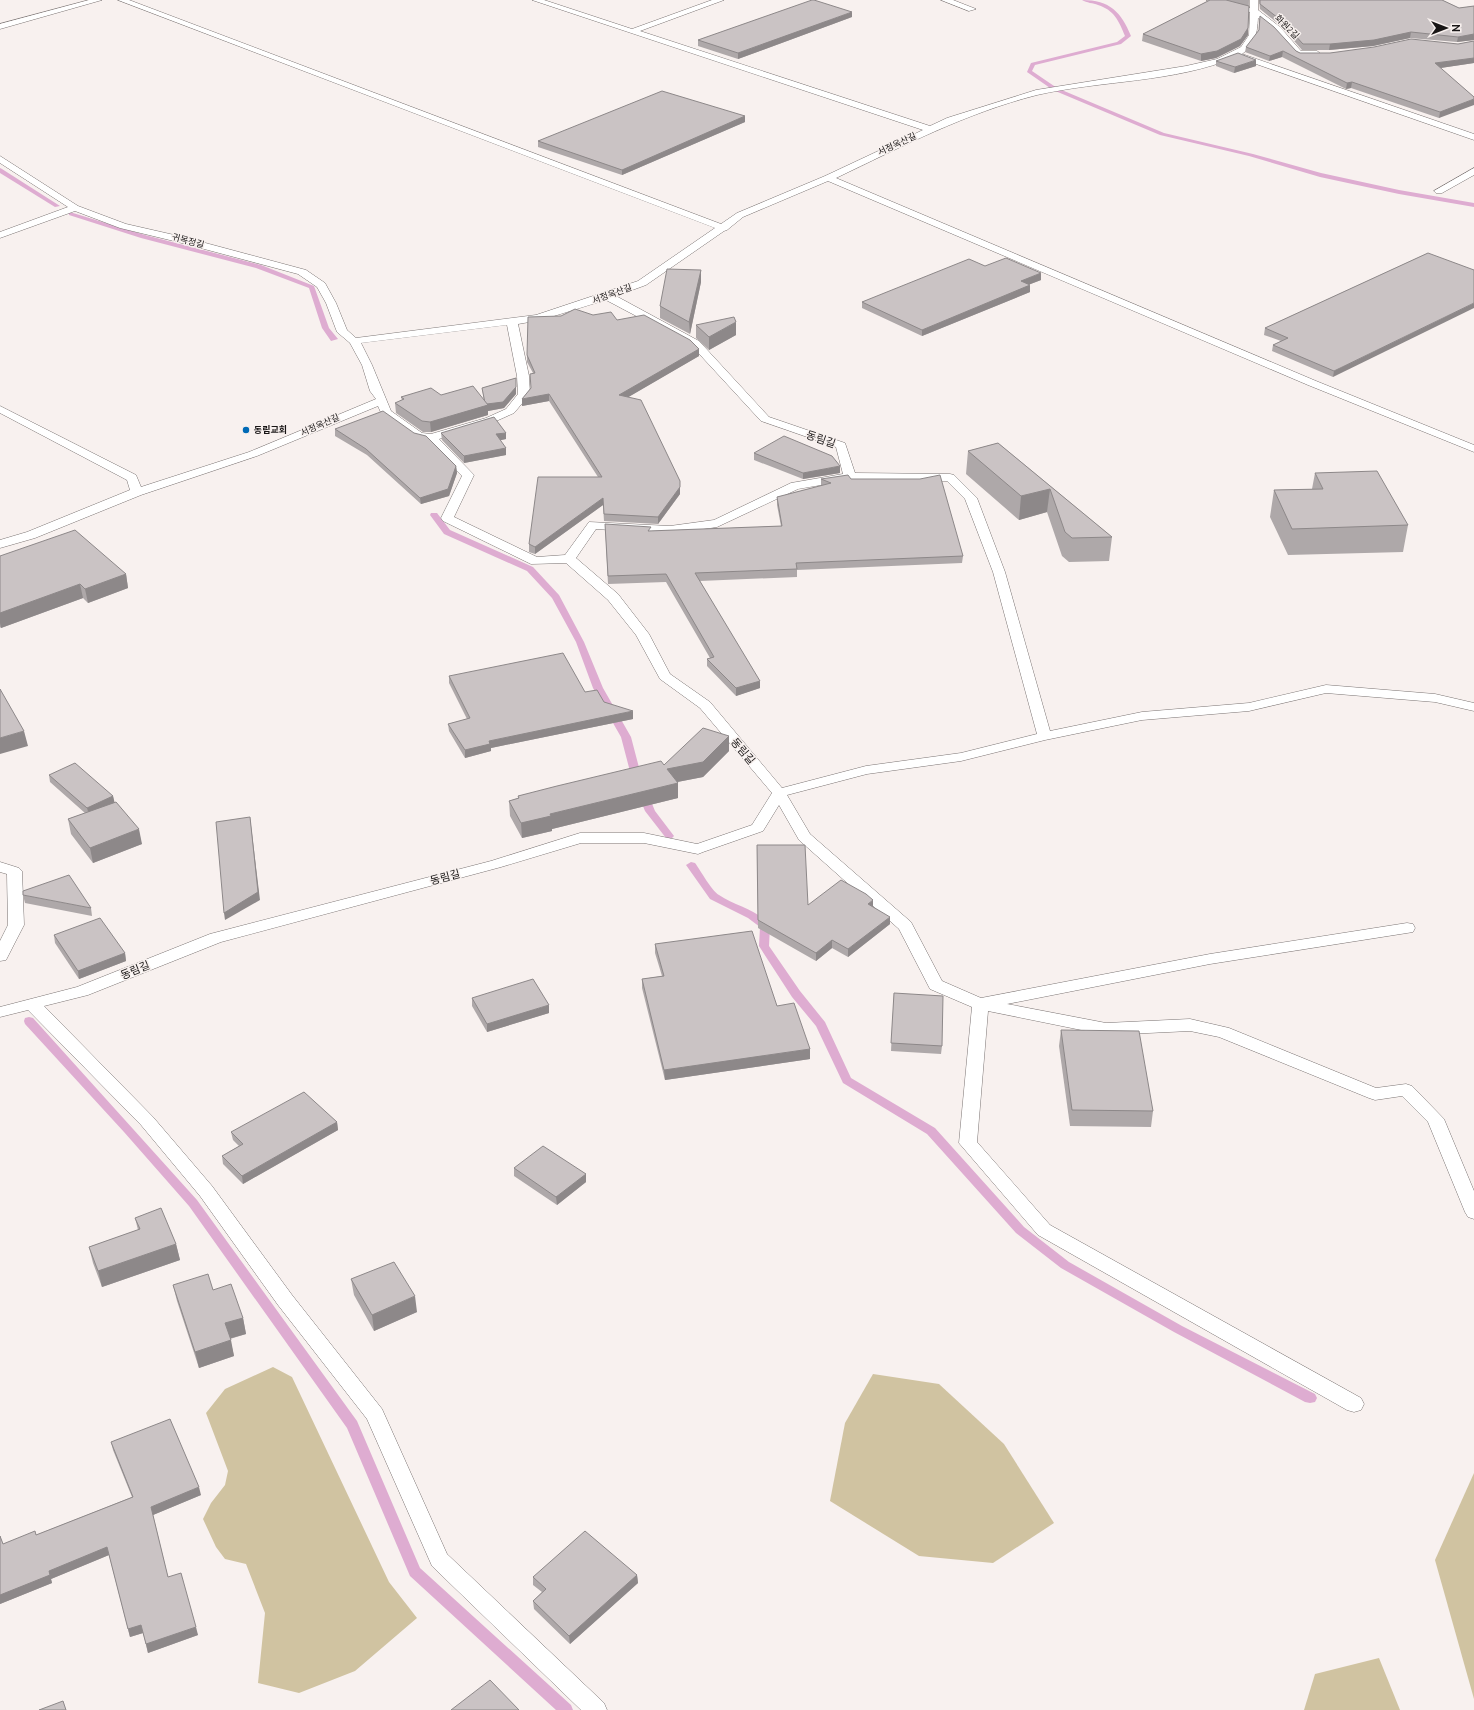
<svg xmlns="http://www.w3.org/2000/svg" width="1474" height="1710" font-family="Ubuntu,'Noto Sans KR',sans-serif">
  <rect width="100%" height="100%" fill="#f8f1ef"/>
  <g fill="#d0c3a1">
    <path d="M 273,1367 L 292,1377 L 389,1582 L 417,1618 L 355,1671 L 299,1693 L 258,1683 L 265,1613 L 246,1564 L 225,1559 L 216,1547 L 203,1519 L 211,1503 L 225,1485 L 228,1471 L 206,1413 L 225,1389 Z"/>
    <path d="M 873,1374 L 939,1384 L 1004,1444 L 1054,1523 L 993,1563 L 919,1556 L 830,1501 L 845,1423 Z"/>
    <path d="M 1474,1473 L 1474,1699 L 1435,1560 Z"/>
    <path d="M 1379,1658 L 1400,1710 L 1304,1710 L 1315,1674 Z"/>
  </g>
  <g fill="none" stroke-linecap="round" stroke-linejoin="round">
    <g fill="#deacd1" fill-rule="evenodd">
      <path d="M 1082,0 C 1110,0 1121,12 1131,36 L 1121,44 L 1035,65 L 1032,71 L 1057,88 L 1164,133 L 1253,154 L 1321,173 L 1399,190 L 1474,203 L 1474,207 L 1399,194 L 1320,177 L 1249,156 L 1160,135 L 1053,90 L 1027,72 L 1031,63 L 1117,42 L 1125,36 C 1119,21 1114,10 1098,5 C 1093,3 1087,3 1082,0 Z"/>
      <path d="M 0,168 L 2,169 L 60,206 L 55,207 L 0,173 Z"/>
      <path d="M 69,213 L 73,213 L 145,235 L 261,265 L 314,286 L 329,328 L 338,339 L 331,341 L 322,328 L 309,288 L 256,268 L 141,238 L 69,215 Z"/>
      <path d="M 431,513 L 437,513 L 450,530 L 533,567 L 559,595 L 584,642 L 603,688 L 631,737 L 642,779 L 640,781 L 637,782 L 632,779 L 621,737 L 593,688 L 576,642 L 552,598 L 527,571 L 444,534 L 430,515 Z"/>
      <path d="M 643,791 L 648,794 L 655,811 L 674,836 L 672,838 L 666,838 L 645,811 L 638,794 Z"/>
      <path d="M 691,862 L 695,863 C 701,871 711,890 719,895 C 735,906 759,910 770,926 L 769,946 L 800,991 L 825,1022 L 851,1078 L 935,1128 L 1024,1227 L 1069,1262 L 1182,1326 L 1315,1394 L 1317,1398 L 1315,1402 L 1310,1403 L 1305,1402 L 1174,1332 L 1061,1268 L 1016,1233 L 927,1134 L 843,1083 L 816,1026 L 792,997 L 759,946 L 760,927 L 748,918 L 710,899 L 686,865 Z"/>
      <path d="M 29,1017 L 33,1018 L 197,1200 L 357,1421 L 420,1568 L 571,1705 L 573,1710 L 556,1710 L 410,1576 L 347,1428 L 189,1206 L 124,1132 L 25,1024 L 24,1021 L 25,1018 Z"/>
    </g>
    <g stroke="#7b7473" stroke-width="1">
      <g id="service">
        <path d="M 89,0 L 102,0 L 0,29 L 0,24 Z"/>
        <path d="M 118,0 L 129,0 L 721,224 L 737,213 L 825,176 L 923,130 L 532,0 L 544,0 L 632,29 L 712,0 L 724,0 L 640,31 L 930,126 L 947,118 L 1036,90 L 1186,66 L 1217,59 L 1241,47 L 1249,35 L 1250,12 L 1206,0 L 1220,0 L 1250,8 L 1250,0 L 1258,0 L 1258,10 L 1280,27 L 1301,51 L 1317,51 L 1321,54 L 1317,57 L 1296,56 L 1274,31 L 1258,18 C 1257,33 1256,44 1242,54 L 1474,134 L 1474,140 L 1236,57 C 1174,83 1102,80 1037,95 C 966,113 901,147 836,178 L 1316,381 L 1474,445 L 1474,452 L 1308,385 L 828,181 L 743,217 L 727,230 L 724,231 L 646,285 L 616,296 L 699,341 L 769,417 L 845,443 L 855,473 L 950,474 L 954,475 L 977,498 L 1005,572 L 1050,731 L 1142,712 L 1249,703 L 1326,685 L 1435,694 L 1474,703 L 1474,711 L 1435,702 L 1326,693 L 1249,711 L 1142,720 L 1045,740 L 961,761 L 867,774 L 787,795 L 810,834 L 911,922 L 942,981 L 981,998 L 1210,954 L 1407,923 L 1413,924 L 1415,928 L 1413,932 L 1407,933 L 1210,964 L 1007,1004 L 1106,1023 L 1190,1019 L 1229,1028 L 1376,1088 L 1406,1084 L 1412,1086 L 1444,1119 L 1474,1191 L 1474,1219 L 1468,1217 L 1465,1212 L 1428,1122 L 1402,1096 L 1375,1100 L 1369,1098 L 1219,1037 L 1190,1031 L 1106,1035 L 988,1011 L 977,1142 L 1050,1225 L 1361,1398 L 1364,1404 L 1361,1410 L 1354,1412 L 1347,1410 L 1038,1235 L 959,1143 L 972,1007 L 930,989 L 899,929 L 799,840 L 779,805 L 763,831 L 703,852 L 698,854 L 644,843 L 581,843 L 501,867 L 221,942 L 88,995 L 44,1006 L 153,1117 L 212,1186 L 292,1295 L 382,1409 L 447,1554 L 604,1703 L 607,1710 L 581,1710 L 432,1566 L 367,1419 L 278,1305 L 200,1196 L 141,1125 L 28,1010 L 0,1017 L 0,1007 L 77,987 L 210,934 L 491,861 L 580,833 L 644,833 L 697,844 L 752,825 L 772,793 L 700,708 L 660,679 L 636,635 L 608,600 L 566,563 L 531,564 L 443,521 L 441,518 L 462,476 L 427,441 L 415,438 L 382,415 L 378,406 L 257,456 L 141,495 L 35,538 L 0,548 L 0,540 L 27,532 L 130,490 L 127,480 L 0,413 L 0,406 L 136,475 L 141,487 L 249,452 L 376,399 L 370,391 L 362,365 L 350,343 L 337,332 L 326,303 L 317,287 L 298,274 L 178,242 L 120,228 L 75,211 L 0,238 L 0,232 L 68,207 L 0,163 L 0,156 L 78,206 L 126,224 L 183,237 L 306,270 L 325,283 L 336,303 L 347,330 L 356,338 L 536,315 L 638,281 L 715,228 ZM 606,300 L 691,345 L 761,421 L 836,447 L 843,474 L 791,483 L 714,520 L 670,526 L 589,522 L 565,555 L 537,557 L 454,517 L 474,475 L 439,439 L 494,422 L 514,413 L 530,394 L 529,376 L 518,324 L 541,320 ZM 507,325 L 517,376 L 518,394 L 506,409 L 486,418 L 431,434 L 422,433 L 391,411 L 372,365 L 361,343 ZM 850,480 L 947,481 L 965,499 L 993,572 L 1037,734 L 961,753 L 866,766 L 782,788 L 710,702 L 670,674 L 649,634 L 618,594 L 576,558 L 596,529 L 670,534 L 717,527 L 798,489 Z"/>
        <path d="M 941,0 L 953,0 L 976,9 L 969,11 Z"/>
        <path d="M 1474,168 L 1474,175 L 1442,193 L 1436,193 L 1434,191 Z"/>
        <path d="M 0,862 L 19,868 L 22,871 L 24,925 L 6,960 L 0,961 L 0,941 L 8,925 L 7,874 L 0,872 Z"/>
      </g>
    </g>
    <use href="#service" fill="#fff" fill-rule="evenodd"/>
  </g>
  <g fill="#aea8a9">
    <path d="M 1210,0 L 1249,0 L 1248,35 L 1240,46 L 1216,58 L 1201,61 L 1142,41 L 1143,34 Z"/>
    <path d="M 1259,0 L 1442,0 L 1459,8 L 1474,6 L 1474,40 L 1457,42 L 1410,38 L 1373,46 L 1329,50 L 1302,50 L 1281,26 L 1260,9 Z"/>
    <path d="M 1260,16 L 1296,51 L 1300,53 L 1330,53 L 1458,44 L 1474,41 L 1474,63 L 1440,68 L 1474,97 L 1439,118 L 1351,88 L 1346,89 L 1282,57 L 1269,61 L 1245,52 L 1246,47 L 1259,31 Z"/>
    <path d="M 852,17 L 738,59 L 698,46 L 698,40 Z"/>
    <path d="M 1216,61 L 1256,66 L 1234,73 L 1216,66 Z"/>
    <path d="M 745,116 L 745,122 L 622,175 L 538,147 L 538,141 Z"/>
    <path d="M 1428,253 L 1333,377 L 1272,351 L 1273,345 L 1281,341 L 1264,335 L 1265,328 Z"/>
    <path d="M 985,266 L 1041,280 L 1028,285 L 1030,292 L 922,336 L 862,308 L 862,302 Z"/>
    <path d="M 701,270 L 701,282 L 690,334 L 660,318 L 660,306 Z"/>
    <path d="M 593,315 L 617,320 L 699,349 L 699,356 L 628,397 L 680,481 L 680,494 L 658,524 L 604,521 L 603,505 L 535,554 L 529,552 L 529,544 L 598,477 L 549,401 L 522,406 L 522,399 L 531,388 L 533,373 L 527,362 L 527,355 Z"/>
    <path d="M 696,325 L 736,335 L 709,350 L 696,338 Z"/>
    <path d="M 516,378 L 516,394 L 504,408 L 488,411 L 488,415 L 431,432 L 423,432 L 396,413 L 395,403 L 402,400 L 401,397 L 441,395 L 484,401 L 482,388 Z"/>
    <path d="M 335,429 L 456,466 L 457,473 L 449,496 L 421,504 L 367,455 L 335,436 Z"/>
    <path d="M 441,433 L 506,433 L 506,439 L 500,440 L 506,455 L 464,463 L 442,440 Z"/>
    <path d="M 998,443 L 1112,537 L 1109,561 L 1069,562 L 1062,556 L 1047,512 L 1019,520 L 966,474 L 968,451 Z"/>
    <path d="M 754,453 L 840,473 L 803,479 L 754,460 Z"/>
    <path d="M 1315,473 L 1408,525 L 1403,552 L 1288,555 L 1270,517 L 1274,490 L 1312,489 Z"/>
    <path d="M 821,479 L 851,479 L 963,556 L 962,563 L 797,570 L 797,577 L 700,581 L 760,688 L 736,696 L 707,666 L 707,659 L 710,658 L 666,582 L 608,584 L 605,524 L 651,531 L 781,526 L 777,505 L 777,497 L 821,486 Z"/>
    <path d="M 0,556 L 126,574 L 128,588 L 88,603 L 83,598 L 1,628 L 0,627 Z"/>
    <path d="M 449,676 L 585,692 L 604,702 L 633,719 L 491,748 L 491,751 L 465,758 L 449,731 L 448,724 L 467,719 L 449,683 Z"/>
    <path d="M 729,736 L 729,751 L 703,777 L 677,782 L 678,783 L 678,798 L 552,829 L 552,831 L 522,838 L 510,816 L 509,801 L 518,798 L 518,796 L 664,765 Z"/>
    <path d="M 49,775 L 113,796 L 114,802 L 142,844 L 93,863 L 71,834 L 68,819 L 85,813 L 50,782 Z"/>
    <path d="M 757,845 L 808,905 L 873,907 L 890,924 L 848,957 L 832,948 L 816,961 L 758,928 Z"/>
    <path d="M 23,895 L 91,908 L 92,916 L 25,903 Z"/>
    <path d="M 54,935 L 125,953 L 126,961 L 79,979 L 55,943 Z"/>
    <path d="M 655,944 L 777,1006 L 810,1049 L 810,1059 L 665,1080 L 642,988 L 642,979 L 662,976 L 655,953 Z"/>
    <path d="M 894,993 L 942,1046 L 941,1054 L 891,1051 Z"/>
    <path d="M 472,998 L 549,1013 L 487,1032 L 472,1006 Z"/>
    <path d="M 1061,1030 L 1153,1111 L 1151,1127 L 1070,1126 L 1059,1046 Z"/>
    <path d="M 337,1122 L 338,1130 L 243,1184 L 223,1164 L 222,1156 L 239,1146 L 233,1140 L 231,1132 Z"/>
    <path d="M 514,1168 L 586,1174 L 586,1182 L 557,1205 L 514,1176 Z"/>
    <path d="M 135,1218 L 176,1244 L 180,1260 L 102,1287 L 93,1263 L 89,1247 L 138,1230 Z"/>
    <path d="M 351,1279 L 417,1312 L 374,1331 L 354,1295 Z"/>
    <path d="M 173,1285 L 213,1290 L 243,1318 L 246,1334 L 230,1339 L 234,1356 L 199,1368 L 177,1301 Z"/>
    <path d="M 111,1442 L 201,1495 L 153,1515 L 168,1577 L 198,1635 L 148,1653 L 143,1633 L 130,1637 L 109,1555 L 51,1579 L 52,1583 L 0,1604 L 0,1536 L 3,1544 L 36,1535 L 132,1497 L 113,1450 Z"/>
    <path d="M 637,1575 L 638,1583 L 570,1644 L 534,1609 L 533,1601 L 542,1592 L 533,1585 L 533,1577 Z"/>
  </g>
  <g fill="#8d8889">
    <path d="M 852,12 L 852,17 L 738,59 L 738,53 Z"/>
    <path d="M 1248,28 L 1248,35 L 1240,46 L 1216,58 L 1201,61 L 1201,54 Z"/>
    <path d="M 1411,32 L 1410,38 L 1373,46 L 1329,50 L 1330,44 Z"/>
    <path d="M 1474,34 L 1474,40 L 1457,42 L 1458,37 Z"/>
    <path d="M 1283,51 L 1282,57 L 1269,61 L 1270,56 Z"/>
    <path d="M 1474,58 L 1474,63 L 1434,69 L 1435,63 Z"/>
    <path d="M 1256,60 L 1256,66 L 1234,73 L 1235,67 Z"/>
    <path d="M 1352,82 L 1351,88 L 1346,89 L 1347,83 Z"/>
    <path d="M 1474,99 L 1474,105 L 1439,118 L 1440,112 Z"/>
    <path d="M 745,116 L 745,122 L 622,175 L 622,170 Z"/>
    <path d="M 701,270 L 701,282 L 690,334 L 689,322 Z"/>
    <path d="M 1041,273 L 1041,280 L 1020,288 L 1021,281 Z"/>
    <path d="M 1030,285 L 1030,292 L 922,336 L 922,330 Z"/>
    <path d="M 1474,303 L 1474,308 L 1333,377 L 1334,371 Z"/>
    <path d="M 736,322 L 736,335 L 709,350 L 709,337 Z"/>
    <path d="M 699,349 L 699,356 L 620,402 L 619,395 Z"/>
    <path d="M 516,387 L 516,394 L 504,408 L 488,411 L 488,415 L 431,432 L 430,422 L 486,404 Z"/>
    <path d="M 549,394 L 549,401 L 522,406 L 522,399 Z"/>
    <path d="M 506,433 L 506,439 L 497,441 L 496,434 Z"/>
    <path d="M 506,448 L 506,455 L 464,463 L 464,456 Z"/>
    <path d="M 456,466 L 457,473 L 449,496 L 421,504 L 420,498 Z"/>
    <path d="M 840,466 L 840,473 L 803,479 L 803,473 Z"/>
    <path d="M 680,487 L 680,494 L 658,524 L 658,517 Z"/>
    <path d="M 1050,489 L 1047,512 L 1019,520 L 1021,496 Z"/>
    <path d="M 603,498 L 603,505 L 535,554 L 535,547 Z"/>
    <path d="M 126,574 L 128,588 L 88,603 L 85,589 Z"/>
    <path d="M 80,584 L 83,598 L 1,628 L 0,623 L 0,613 Z"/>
    <path d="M 760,681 L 760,688 L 736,696 L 736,688 Z"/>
    <path d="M 633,711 L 633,719 L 491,748 L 491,751 L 465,758 L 465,750 L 489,741 Z"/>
    <path d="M 24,731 L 28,746 L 0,754 L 0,738 Z"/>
    <path d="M 729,736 L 729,751 L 703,777 L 667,784 L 667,769 Z"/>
    <path d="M 678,783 L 678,798 L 552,829 L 552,831 L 522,838 L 521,823 L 550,814 Z"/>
    <path d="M 113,796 L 115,804 L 89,815 L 87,808 Z"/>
    <path d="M 250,817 L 260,900 L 225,920 L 224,913 Z"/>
    <path d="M 139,829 L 142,844 L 93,863 L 90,848 Z"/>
    <path d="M 873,900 L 873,908 L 868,904 Z"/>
    <path d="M 890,917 L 890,924 L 848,957 L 848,949 Z"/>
    <path d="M 832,940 L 832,948 L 816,961 L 816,953 Z"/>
    <path d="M 125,953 L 126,961 L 79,979 L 78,971 Z"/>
    <path d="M 549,1005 L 549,1013 L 487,1032 L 487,1024 Z"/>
    <path d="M 810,1049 L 810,1059 L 665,1080 L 664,1070 Z"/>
    <path d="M 337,1122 L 338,1130 L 243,1184 L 242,1176 Z"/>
    <path d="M 586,1174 L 586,1182 L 557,1205 L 556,1197 Z"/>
    <path d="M 176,1244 L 180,1260 L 102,1287 L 98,1271 Z"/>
    <path d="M 415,1296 L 417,1312 L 374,1331 L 372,1315 Z"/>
    <path d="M 243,1318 L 246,1334 L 228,1339 L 225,1323 Z"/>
    <path d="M 231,1340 L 234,1356 L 199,1368 L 195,1352 Z"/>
    <path d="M 199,1487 L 201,1495 L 153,1515 L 151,1507 Z"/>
    <path d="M 107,1547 L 109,1555 L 51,1579 L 52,1583 L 0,1604 L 0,1595 L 49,1571 Z"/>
    <path d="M 637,1575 L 638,1583 L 570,1644 L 569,1636 Z"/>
    <path d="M 141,1625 L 143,1633 L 130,1637 L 128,1629 Z"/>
    <path d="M 196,1627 L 198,1635 L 148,1653 L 146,1644 Z"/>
  </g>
  <g fill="#cac3c4" stroke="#8d8889">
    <path d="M 812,0 L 814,0 L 852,12 L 738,53 L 698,40 Z"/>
    <path d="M 1210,0 L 1226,0 L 1249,6 L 1248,28 L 1241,39 L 1217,51 L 1201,54 L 1143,34 Z"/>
    <path d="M 1260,0 L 1442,0 L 1459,8 L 1474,6 L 1474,34 L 1458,37 L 1411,32 L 1374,40 L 1330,44 L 1303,44 L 1282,21 L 1260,4 Z"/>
    <path d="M 1260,16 L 1274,27 L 1296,51 L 1300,53 L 1330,53 L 1374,47 L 1411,39 L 1458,44 L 1474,41 L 1474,58 L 1435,63 L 1474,97 L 1474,99 L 1440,112 L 1352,82 L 1347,83 L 1283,51 L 1270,56 L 1246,47 L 1259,30 Z"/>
    <path d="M 1238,53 L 1256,60 L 1235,67 L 1216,61 Z"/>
    <path d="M 662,91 L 745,116 L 622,170 L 538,141 Z"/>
    <path d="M 1428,253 L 1474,270 L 1474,303 L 1334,371 L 1273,345 L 1288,338 L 1265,328 Z"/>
    <path d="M 1006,258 L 1041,273 L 1021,281 L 1030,285 L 922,330 L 862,302 L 969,259 L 985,266 Z"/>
    <path d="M 667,269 L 701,270 L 689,322 L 660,306 Z"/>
    <path d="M 575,309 L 593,315 L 611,312 L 617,320 L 644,315 L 690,340 L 699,349 L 619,395 L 641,400 L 680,481 L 680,487 L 658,517 L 604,514 L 603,498 L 535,547 L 529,544 L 538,477 L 602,477 L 549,394 L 522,399 L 531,388 L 530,374 L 535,373 L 527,355 L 528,317 L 561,316 Z"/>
    <path d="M 734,317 L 736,322 L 709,337 L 696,325 Z"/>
    <path d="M 516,378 L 516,387 L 503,402 L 487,404 L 485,403 L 482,388 Z"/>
    <path d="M 473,386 L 488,405 L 430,422 L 422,421 L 395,403 L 404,399 L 401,397 L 431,388 L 441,395 Z"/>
    <path d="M 383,411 L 414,433 L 426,436 L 456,466 L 448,489 L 420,498 L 366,449 L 335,429 Z"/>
    <path d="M 494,417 L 506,433 L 496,434 L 506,448 L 464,456 L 441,433 Z"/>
    <path d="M 784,436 L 832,456 L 840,466 L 803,473 L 754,453 Z"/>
    <path d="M 998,443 L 1112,537 L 1072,538 L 1065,532 L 1050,489 L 1021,496 L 968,451 Z"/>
    <path d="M 1377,471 L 1408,525 L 1292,529 L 1274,490 L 1323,489 L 1315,473 Z"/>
    <path d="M 848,475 L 851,479 L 920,479 L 940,475 L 963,556 L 796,563 L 797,569 L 695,573 L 760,681 L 736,688 L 707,659 L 714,657 L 666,574 L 608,576 L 605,524 L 651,527 L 648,531 L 782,526 L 777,497 L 831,483 L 821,479 Z"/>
    <path d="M 75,530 L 126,574 L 85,589 L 80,584 L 0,613 L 0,556 Z"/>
    <path d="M 563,653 L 585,692 L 597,690 L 604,702 L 633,711 L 489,741 L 490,744 L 465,750 L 448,724 L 470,718 L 449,676 Z"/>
    <path d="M 0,689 L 24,731 L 0,738 Z"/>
    <path d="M 703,728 L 729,736 L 703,762 L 667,769 L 678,783 L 550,814 L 551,816 L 521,823 L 509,801 L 519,798 L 518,796 L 557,786 L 661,761 L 664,765 Z"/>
    <path d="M 75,763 L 113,796 L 87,808 L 49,775 Z"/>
    <path d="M 116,802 L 139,829 L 90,848 L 68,819 Z"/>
    <path d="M 250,817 L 258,892 L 224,913 L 216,822 Z"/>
    <path d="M 757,845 L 805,845 L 808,905 L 841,880 L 866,894 L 873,900 L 868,904 L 890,917 L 848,949 L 832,940 L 816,953 L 758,920 Z"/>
    <path d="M 69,875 L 91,908 L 23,895 L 23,891 Z"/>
    <path d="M 100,918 L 125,953 L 78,971 L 54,935 Z"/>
    <path d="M 752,931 L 777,1006 L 794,1003 L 810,1049 L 664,1070 L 642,979 L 664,976 L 655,944 Z"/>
    <path d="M 533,979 L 549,1005 L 487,1024 L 472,998 Z"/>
    <path d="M 894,993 L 943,996 L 942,1046 L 891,1043 Z"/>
    <path d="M 1061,1030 L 1139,1031 L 1153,1111 L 1072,1110 Z"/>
    <path d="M 304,1092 L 337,1122 L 242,1176 L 222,1156 L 243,1144 L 231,1132 Z"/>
    <path d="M 543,1146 L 586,1174 L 556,1197 L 514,1168 Z"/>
    <path d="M 161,1208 L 176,1244 L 98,1271 L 89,1247 L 140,1229 L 135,1218 Z"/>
    <path d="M 394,1262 L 415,1296 L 372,1315 L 351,1279 Z"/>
    <path d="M 208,1274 L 213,1290 L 231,1284 L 243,1318 L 225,1323 L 231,1340 L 195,1352 L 173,1285 Z"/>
    <path d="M 170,1419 L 199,1487 L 151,1507 L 168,1577 L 181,1573 L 196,1627 L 146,1644 L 141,1625 L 128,1629 L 107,1547 L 49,1571 L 50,1575 L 0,1595 L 0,1536 L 3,1544 L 35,1531 L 36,1535 L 133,1497 L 111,1442 Z"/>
    <path d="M 585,1531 L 637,1575 L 569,1636 L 533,1601 L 546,1589 L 533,1577 Z"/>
    <path d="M 490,1680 L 519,1710 L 451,1710 Z"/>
    <path d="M 63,1701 L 66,1710 L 39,1710 Z"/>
  </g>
  <circle fill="#006ab6" stroke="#f8f1ef" stroke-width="1.5" cx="246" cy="430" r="4"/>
  <g text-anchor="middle" stroke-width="3" stroke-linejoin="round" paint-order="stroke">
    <g font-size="9" fill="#181515" stroke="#f8f1ef">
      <text transform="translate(1287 27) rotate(45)" y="3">화원2길</text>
      <text transform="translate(897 144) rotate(-25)" y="3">서정옥산길</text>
      <text transform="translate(188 241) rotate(15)" y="3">귀목정길</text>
      <text transform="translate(612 294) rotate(-20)" y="3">서정옥산길</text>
      <text transform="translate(320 425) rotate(-24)" y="3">서정옥산길</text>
    </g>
    <g font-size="9" font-weight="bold" fill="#181515" stroke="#f8f1ef" text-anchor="start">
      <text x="254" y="433">동림교회</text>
    </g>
    <g font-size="11" fill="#181515" stroke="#f8f1ef">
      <text transform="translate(821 439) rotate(19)" y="4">동림길</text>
      <text transform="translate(743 751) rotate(50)" y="4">동림길</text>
      <text transform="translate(445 877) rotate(-15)" y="4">동림길</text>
      <text transform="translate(135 970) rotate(-22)" y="4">동림길</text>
    </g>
  </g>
  <g transform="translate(1446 28) rotate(90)" stroke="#f8f1ef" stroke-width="3" paint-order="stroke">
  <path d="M0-3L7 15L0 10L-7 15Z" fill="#181515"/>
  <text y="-6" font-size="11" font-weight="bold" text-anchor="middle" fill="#181515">N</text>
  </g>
</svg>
